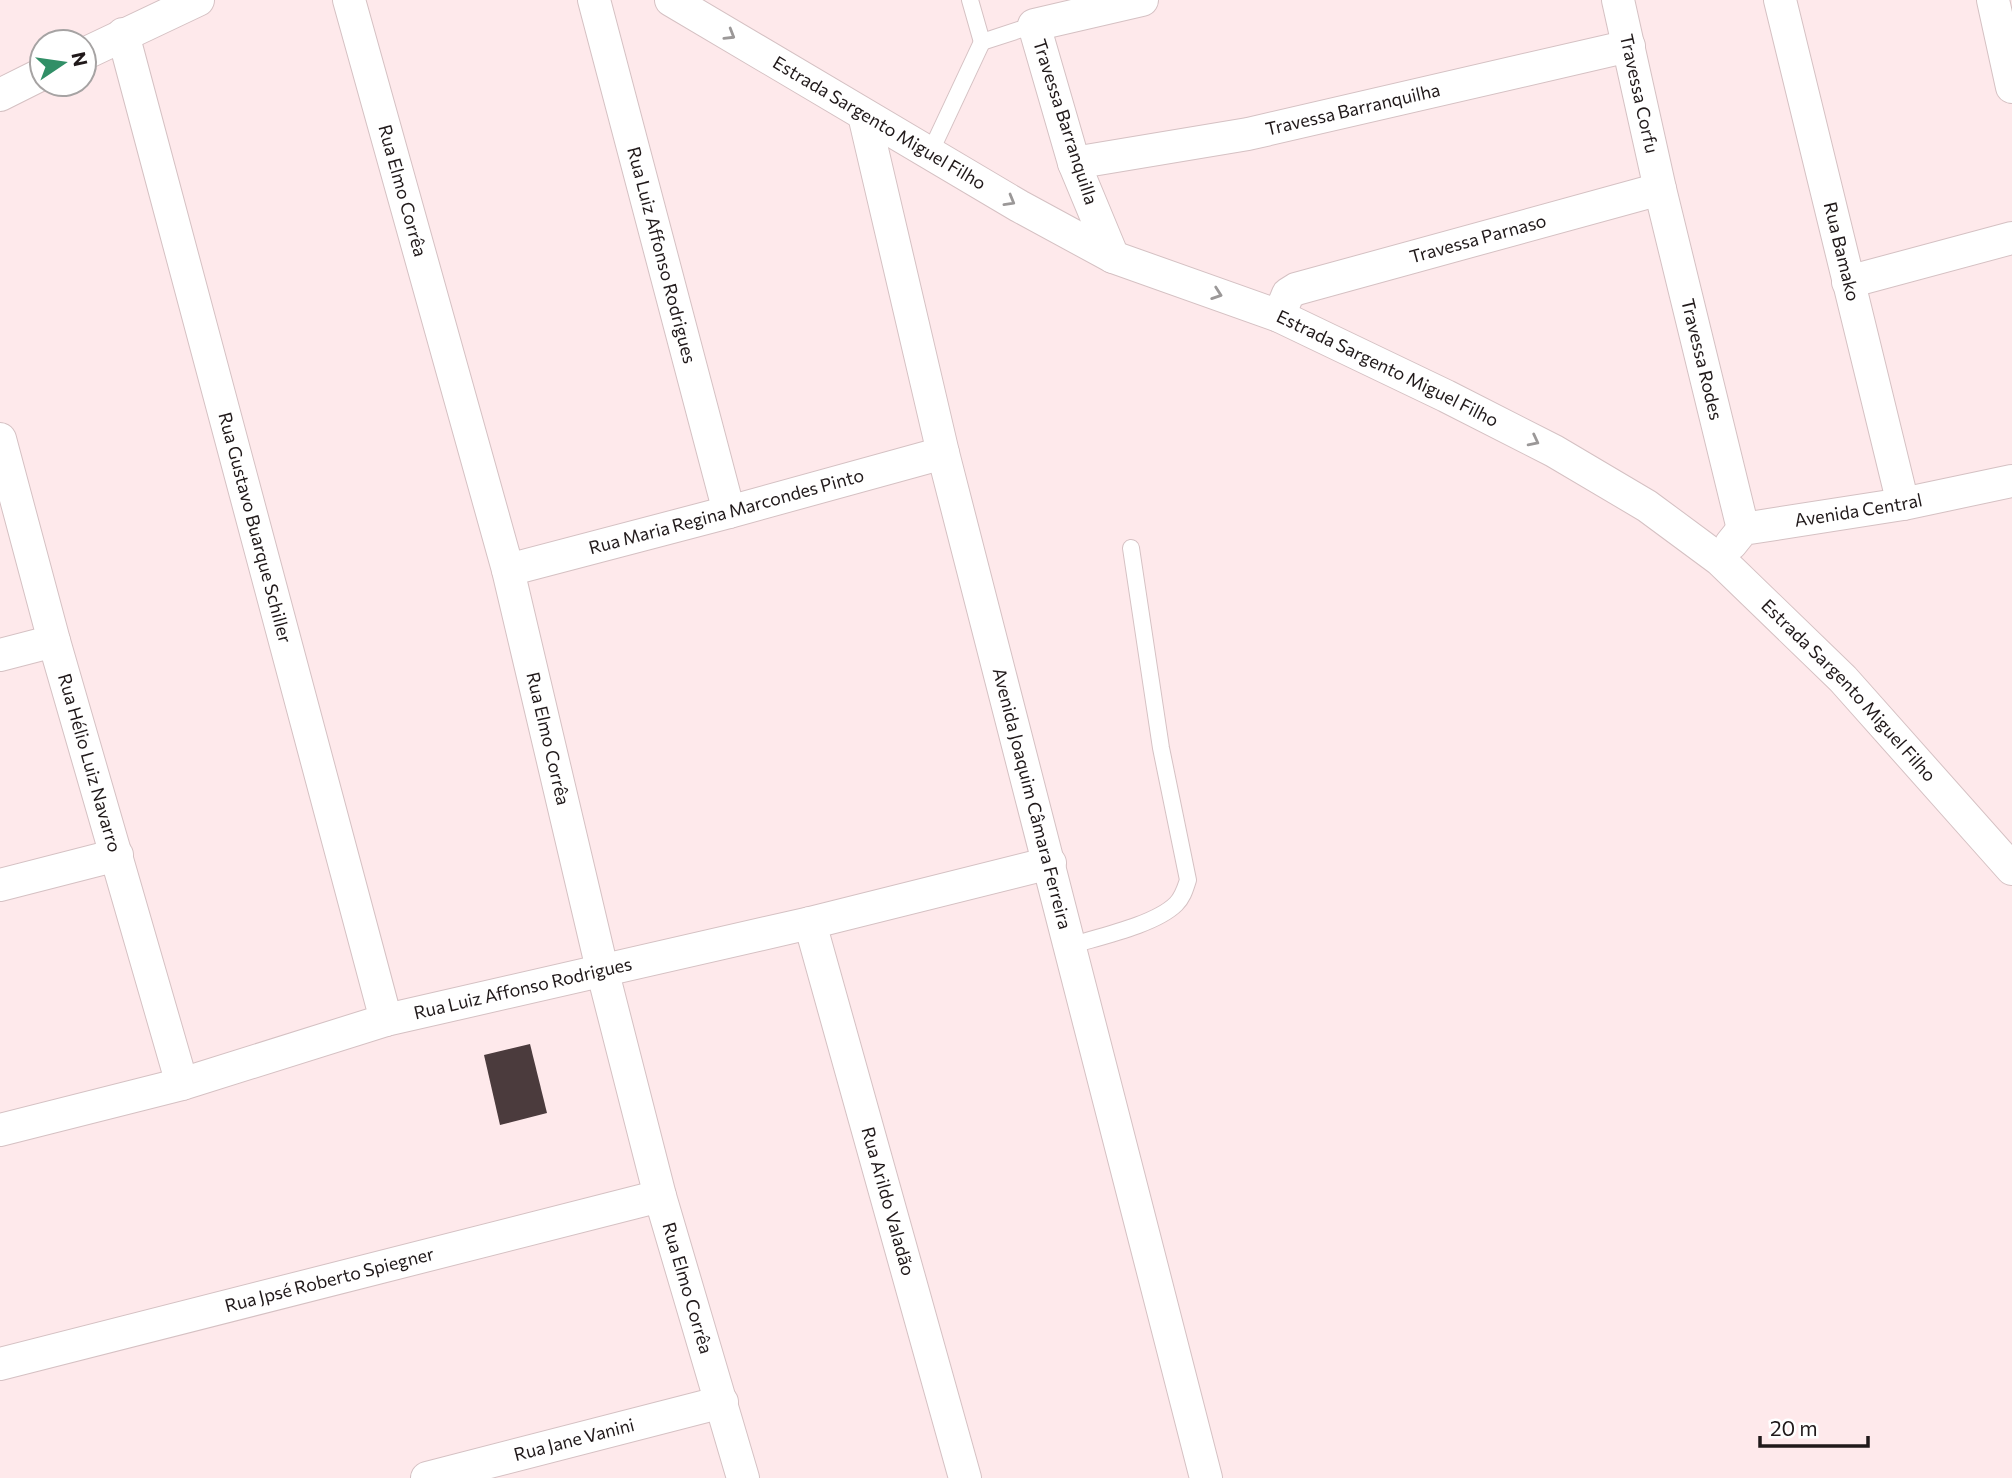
<svg xmlns="http://www.w3.org/2000/svg" width="2012" height="1478" font-family="Commissioner,sans-serif">
  <rect width="100%" height="100%" fill="#fee9eb"/>
  <path fill="#4b3b3d" d="M 530,1044 L 547,1113 L 500,1125 L 484,1055 Z"/>
  <g fill="none" stroke-linecap="round" stroke-linejoin="round">
    <g stroke="#d5c1c3" stroke-width="18">
      <g id="service">
        <path d="M 970,0 L 982,42 L 1034,25"/>
        <path d="M 930,153 L 982,42"/>
        <path d="M 1069,946 C 1098,937 1155,925 1176,904 C 1183,897 1185,889 1188,880 L 1161,748 L 1131,548"/>
      </g>
    </g>
    <g stroke="#d5c1c3" stroke-width="34">
      <g id="minor">
        <path id="s1" d="M 349,0 L 508,570 L 602,969 L 660,1196 L 743,1478"/>
        <path id="s2" d="M 594,0 L 729,512"/>
        <path id="s3" d="M 671,0 L 1019,206 L 1113,257 L 1279,316 L 1446,396 L 1554,451 L 1647,506 L 1720,560 L 1843,679 L 2012,869"/>
        <path id="s4" d="M 1618,0 L 1660,189 L 1743,529"/>
        <path id="s5" d="M 1780,0 L 1903,504"/>
        <path d="M 1993,0 L 2012,87"/>
        <path id="s6" d="M 123,34 L 386,1020"/>
        <path d="M 84,54 L 198,0"/>
        <path d="M 0,95 L 42,74"/>
        <path id="s7" d="M 864,115 L 943,453 L 1206,1478"/>
        <path id="s8" d="M 1074,163 L 1248,134 L 1629,46"/>
        <path d="M 1113,257 L 1074,163 L 1034,25 L 1142,0"/>
        <path d="M 1848,282 L 2012,238"/>
        <path id="s9" d="M 1279,316 L 1288,294 L 1296,289 L 1660,189"/>
        <path id="s10" d="M 0,439 L 54,641 L 182,1084"/>
        <path id="s11" d="M 1731,544 L 1743,529 L 1903,504 L 2012,481"/>
        <path id="s12" d="M 508,570 L 729,512 L 943,453"/>
        <path d="M 0,655 L 54,641"/>
        <path d="M 0,885 L 117,855"/>
        <path id="s13" d="M 810,923 L 965,1478"/>
        <path id="s14" d="M 0,1130 L 182,1084 L 386,1020 L 810,923 L 1050,863"/>
        <path id="s15" d="M 0,1364 L 660,1196"/>
        <path id="s16" d="M 427,1478 L 722,1402"/>
      </g>
    </g>
    <use href="#service" stroke="#fff" stroke-width="16"/>
    <use href="#minor" stroke="#fff" stroke-width="32"/>
  </g>
  <defs><path id="oneway-chevron" d="M-2-3.5L2.5 0L-2 3.5" fill="none" stroke-width="1.6" stroke-linecap="round" stroke-linejoin="round" transform="scale(1.75)"/></defs>
  <g stroke="#9b9898">
    <use href="#oneway-chevron" transform="translate(730 35) rotate(31)"/>
    <use href="#oneway-chevron" transform="translate(1010 201) rotate(30)"/>
    <use href="#oneway-chevron" transform="translate(1217 294) rotate(19)"/>
    <use href="#oneway-chevron" transform="translate(1534 441) rotate(27)"/>
  </g>
  <g text-anchor="middle" stroke-width="7" stroke-linejoin="round" paint-order="stroke">
    <g font-size="18" fill="#20191a" stroke="#fff">
      <text dy="6" stroke="none"><textPath href="#s4" startOffset="96">Travessa Corfu</textPath></text>
      <text dy="6" stroke="none"><textPath href="#s8" startOffset="284">Travessa Barranquilha</textPath></text>
      <text transform="translate(1065 122) rotate(72)" y="6">Travessa Barranquilla</text>
      <text dy="6" stroke="none"><textPath href="#s3" startOffset="242">Estrada Sargento Miguel Filho</textPath></text>
      <text dy="6" stroke="none"><textPath href="#s1" startOffset="198">Rua Elmo Corrêa</textPath></text>
      <text dy="6" stroke="none"><textPath href="#s9" startOffset="222">Travessa Parnaso</textPath></text>
      <text dy="6" stroke="none"><textPath href="#s5" startOffset="259">Rua Bamako</textPath></text>
      <text dy="6" stroke="none"><textPath href="#s2" startOffset="264">Rua Luiz Affonso Rodrigues</textPath></text>
      <text dy="6" stroke="none"><textPath href="#s4" startOffset="369">Travessa Rodes</textPath></text>
      <text dy="6" stroke="none"><textPath href="#s3" startOffset="808">Estrada Sargento Miguel Filho</textPath></text>
      <text dy="6" stroke="none"><textPath href="#s11" startOffset="136">Avenida Central</textPath></text>
      <text dy="6" stroke="none"><textPath href="#s12" startOffset="226">Rua Maria Regina Marcondes Pinto</textPath></text>
      <text dy="6" stroke="none"><textPath href="#s6" startOffset="511">Rua Gustavo Buarque Schiller</textPath></text>
      <text dy="6" stroke="none"><textPath href="#s3" startOffset="1376">Estrada Sargento Miguel Filho</textPath></text>
      <text dy="6" stroke="none"><textPath href="#s1" startOffset="765">Rua Elmo Corrêa</textPath></text>
      <text dy="6" stroke="none"><textPath href="#s10" startOffset="336">Rua Hélio Luiz Navarro</textPath></text>
      <text dy="6" stroke="none"><textPath href="#s7" startOffset="704">Avenida Joaquim Câmara Ferreira</textPath></text>
      <text dy="6" stroke="none"><textPath href="#s14" startOffset="542">Rua Luiz Affonso Rodrigues</textPath></text>
      <text dy="6" stroke="none"><textPath href="#s13" startOffset="289">Rua Arildo Valadão</textPath></text>
      <text dy="6" stroke="none"><textPath href="#s15" startOffset="340">Rua Jpsé Roberto Spiegner</textPath></text>
      <text dy="6" stroke="none"><textPath href="#s1" startOffset="1332">Rua Elmo Corrêa</textPath></text>
      <text dy="6" stroke="none"><textPath href="#s16" startOffset="152">Rua Jane Vanini</textPath></text>
    </g>
  </g>
  <g transform="translate(63 63) rotate(77)"><circle r="33" fill="#ffffff" stroke="#a6a3a3" stroke-width="2"/>
  <path d="M0-5L12 26L0 18L-12 26Z" fill="#318f67"/>
  <text y="-10" font-size="19" font-weight="bold" text-anchor="middle" fill="#20191a">N</text>
  </g>
  <path d="M1760 1436v10h108v-10" fill="none" stroke="#20191a" stroke-width="3.5"/>
  <text x="1770" y="1436" font-size="21" fill="#20191a" stroke="#ffffff" stroke-width="5" paint-order="stroke">20 m</text>
</svg>
